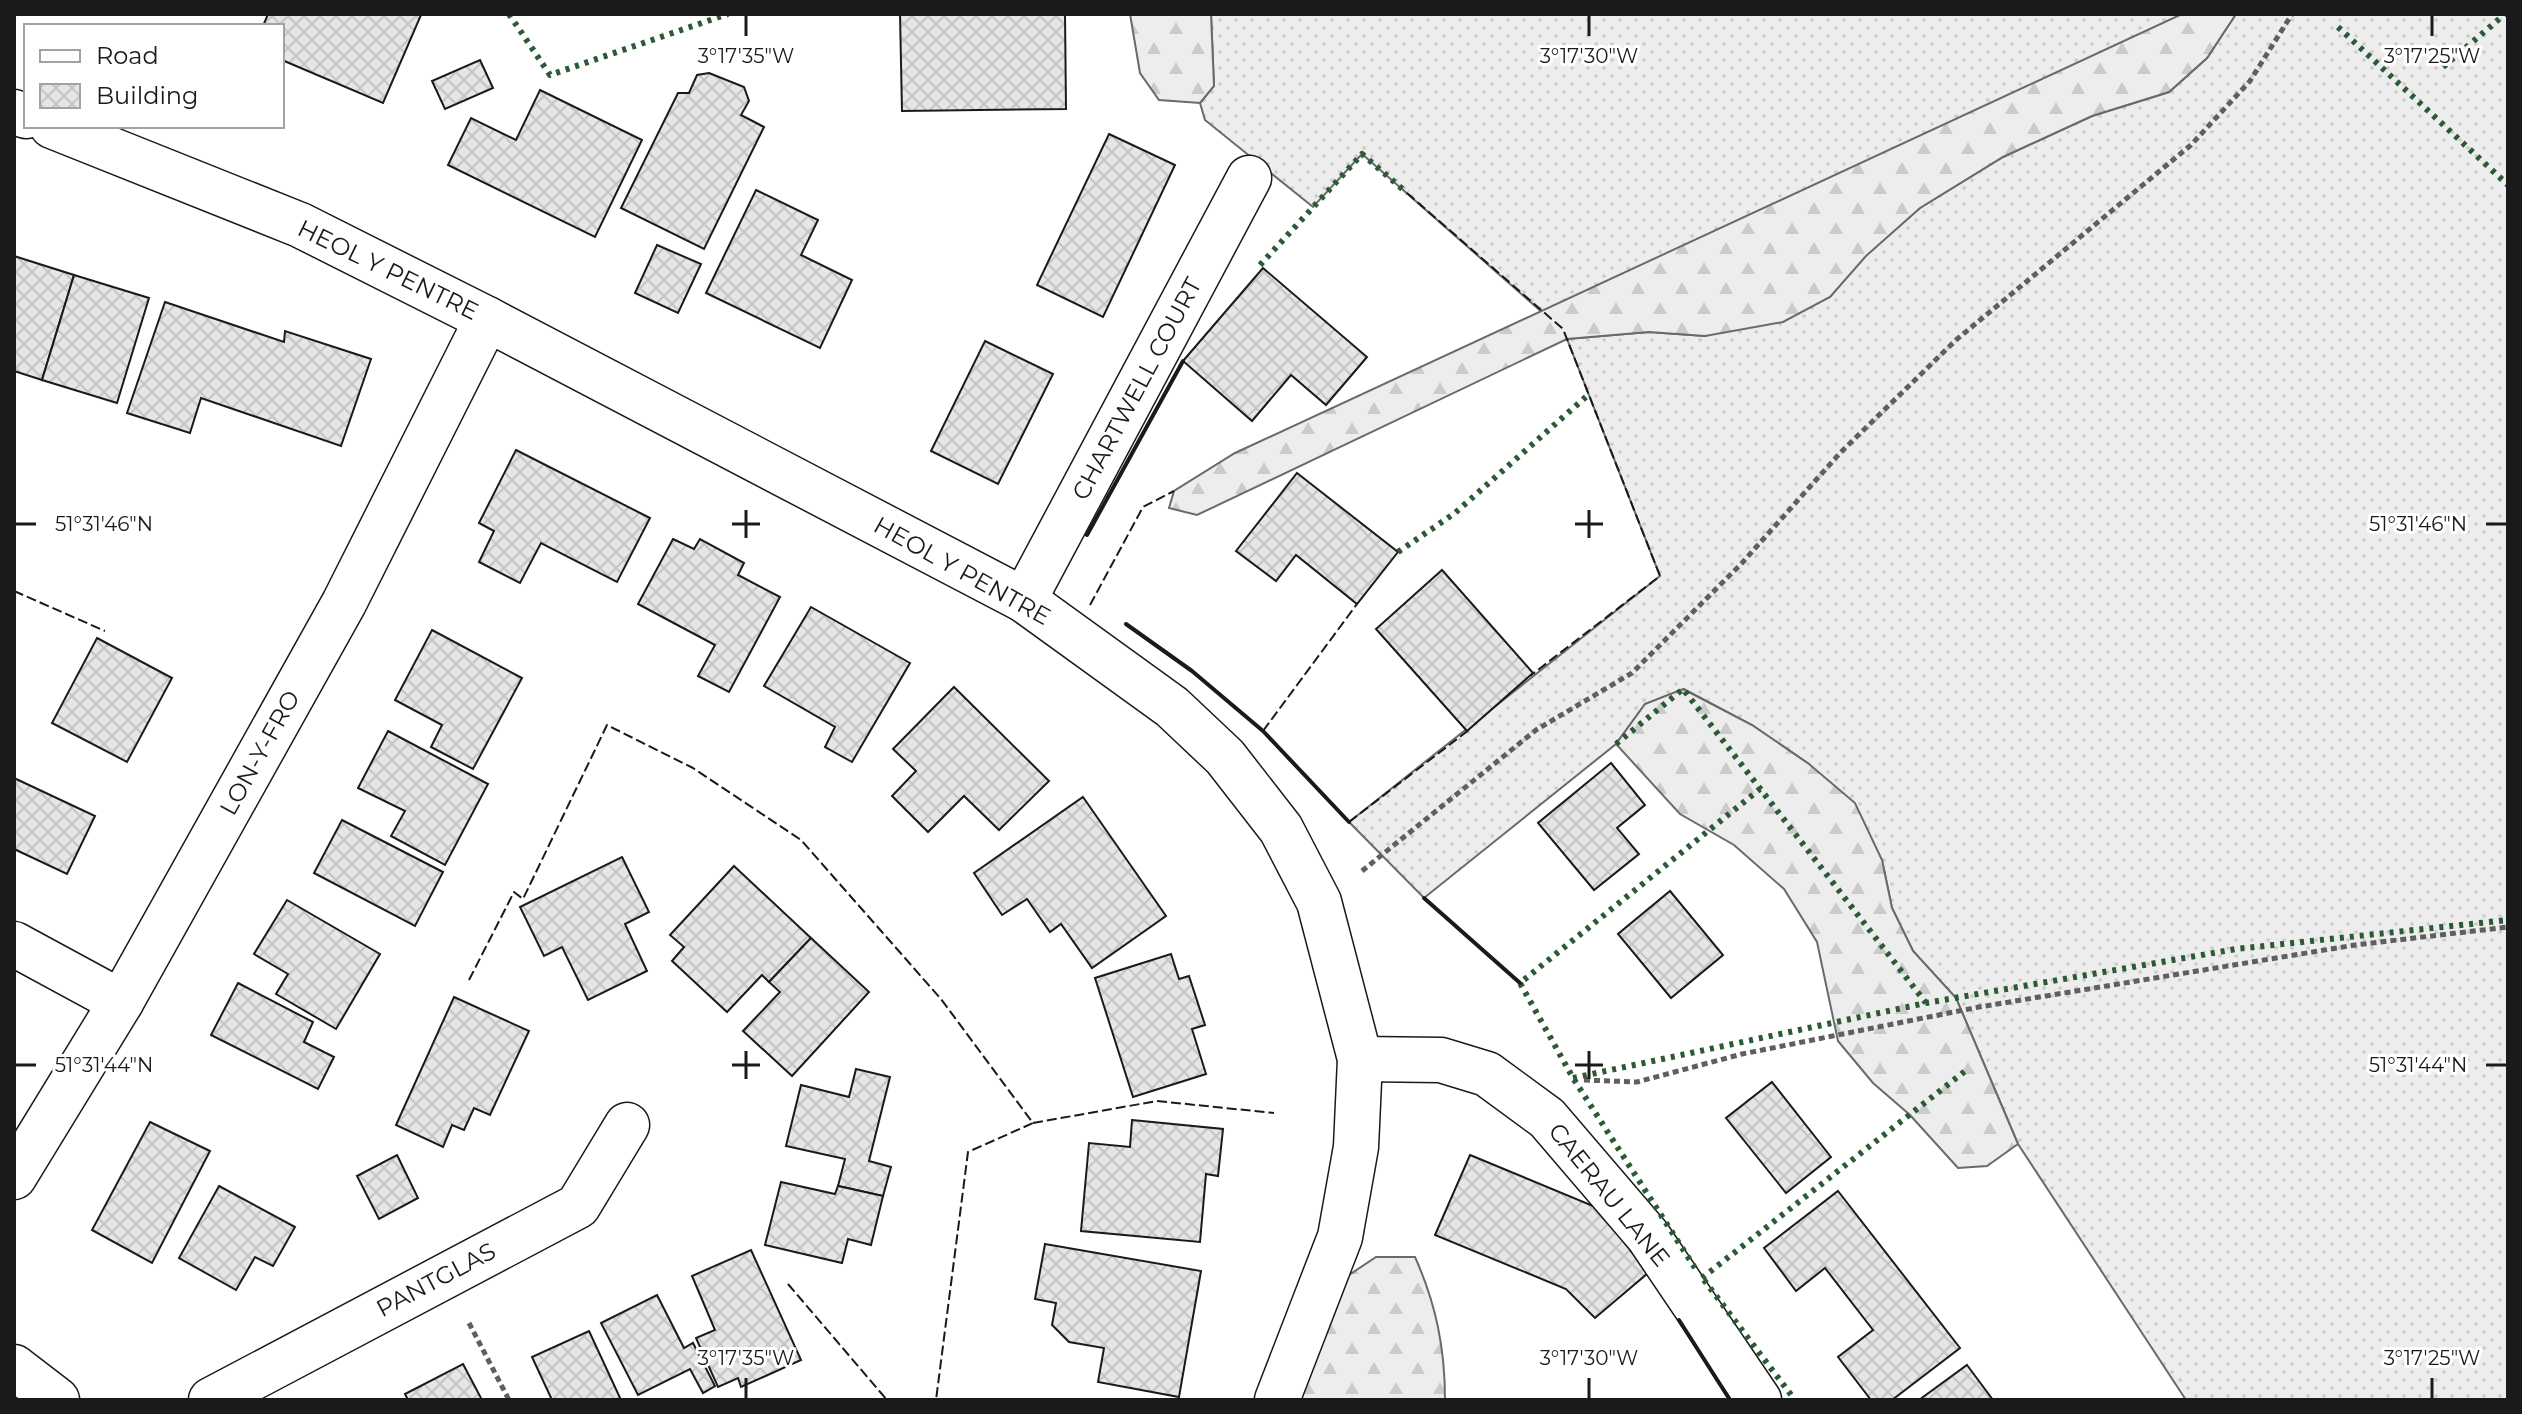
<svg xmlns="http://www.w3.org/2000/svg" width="2522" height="1414" font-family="Montserrat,sans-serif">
  <defs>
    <pattern id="grass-dots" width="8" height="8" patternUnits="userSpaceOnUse" patternTransform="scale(2)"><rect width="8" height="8" fill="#ededed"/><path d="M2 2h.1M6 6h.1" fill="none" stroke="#cbcbcb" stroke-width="1.8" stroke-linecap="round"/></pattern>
    <pattern id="forest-firs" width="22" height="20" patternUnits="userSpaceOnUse" patternTransform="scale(2)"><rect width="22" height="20" fill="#ededed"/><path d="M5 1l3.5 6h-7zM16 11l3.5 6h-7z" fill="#cbcbcb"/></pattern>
    <pattern id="building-cross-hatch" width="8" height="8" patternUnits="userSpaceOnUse" patternTransform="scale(2)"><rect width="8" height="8" fill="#e6e6e6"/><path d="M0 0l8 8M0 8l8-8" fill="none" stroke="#c5c5c5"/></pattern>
  </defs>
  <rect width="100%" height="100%" fill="#fff"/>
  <g fill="url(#grass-dots)" stroke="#6a6a6a" stroke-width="2">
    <path d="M 1211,14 L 2185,14 L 1543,313 L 1362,154 L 1313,207 L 1205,120 L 1200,103 L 1214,86 Z"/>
    <path d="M 2236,14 L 2508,14 L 2508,1400 L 2186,1400 L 2018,1144 L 1956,998 L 1913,951 L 1892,908 L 1882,860 L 1809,764 L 1752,725 L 1684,689 L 1645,704 L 1616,744 L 1424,898 L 1349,822 L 1660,576 L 1567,339 L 1649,332 L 1705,336 L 1830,297 L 1865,256 L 1920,208 L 2003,157 L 2092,116 L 2169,92 L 2207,58 Z"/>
  </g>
  <g fill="url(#forest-firs)" stroke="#6a6a6a" stroke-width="2">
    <path d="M 1130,14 L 1211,14 L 1214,86 L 1200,103 L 1159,100 L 1140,73 Z"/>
    <path d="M 2182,14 L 2236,14 L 2207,58 L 2169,92 L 2092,116 L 2003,157 L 1920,208 L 1866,256 L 1830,297 L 1783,322 L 1705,336 L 1649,332 L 1567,339 L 1197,515 L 1169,508 L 1174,491 L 1235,453 Z"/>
    <path d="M 1683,689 L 1752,725 L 1809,764 L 1855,803 L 1882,860 L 1892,908 L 1913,951 L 1956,998 L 2018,1144 L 1987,1166 L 1958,1168 L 1910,1115 L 1873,1083 L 1838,1041 L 1817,942 L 1784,889 L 1734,845 L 1680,814 L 1616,744 L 1645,704 Z"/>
    <path d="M 1376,1257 L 1415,1257 C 1436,1304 1445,1348 1445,1400 L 1277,1400 L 1319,1295 Z"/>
  </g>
  <g fill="url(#building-cross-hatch)" stroke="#1a1a1a" stroke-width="2">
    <path d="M 268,14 L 419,14 L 421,15 L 383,103 L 282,60 L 282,26 L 263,26 Z"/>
    <path d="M 900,14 L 1065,14 L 1066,109 L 902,111 Z"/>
    <path d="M 480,60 L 493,88 L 445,109 L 432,81 Z"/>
    <path d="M 709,73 L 744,87 L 749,101 L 741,115 L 764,127 L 704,249 L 621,208 L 678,93 L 689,93 L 697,75 Z"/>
    <path d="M 540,90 L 642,140 L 595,237 L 448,165 L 471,118 L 516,140 Z"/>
    <path d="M 1109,134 L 1175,165 L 1103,317 L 1037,285 Z"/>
    <path d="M 756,190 L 818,220 L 801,255 L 852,280 L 820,348 L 706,293 Z"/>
    <path d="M 657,245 L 701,264 L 678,313 L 635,293 Z"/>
    <path d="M 14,256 L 74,275 L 42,380 L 14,371 Z"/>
    <path d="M 1263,268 L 1367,357 L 1326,405 L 1291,375 L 1252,421 L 1183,361 Z"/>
    <path d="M 74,275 L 149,298 L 117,403 L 42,380 Z"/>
    <path d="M 165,302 L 284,342 L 285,331 L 371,359 L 341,446 L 201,398 L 190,433 L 127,413 Z"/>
    <path d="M 985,341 L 1053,374 L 998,484 L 931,451 Z"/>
    <path d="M 516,450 L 650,518 L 617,582 L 541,543 L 520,583 L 479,562 L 494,531 L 479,523 Z"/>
    <path d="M 1297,473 L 1398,552 L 1357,604 L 1296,555 L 1276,581 L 1236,551 Z"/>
    <path d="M 673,539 L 694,549 L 700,539 L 744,563 L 738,575 L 780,597 L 729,692 L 698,676 L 715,645 L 638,604 Z"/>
    <path d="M 1442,570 L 1533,673 L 1467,731 L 1376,629 Z"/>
    <path d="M 811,607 L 910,663 L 852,762 L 825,747 L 835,727 L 764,686 Z"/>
    <path d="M 432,630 L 522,678 L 473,769 L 431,747 L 442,725 L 395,700 Z"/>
    <path d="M 97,638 L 172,678 L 127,762 L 52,723 Z"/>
    <path d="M 954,687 L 1049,781 L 999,830 L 964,796 L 928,832 L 892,796 L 916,771 L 893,749 Z"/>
    <path d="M 388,731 L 488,784 L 445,865 L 391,836 L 405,811 L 358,788 Z"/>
    <path d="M 1611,763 L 1645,805 L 1617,828 L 1639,854 L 1594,890 L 1538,823 Z"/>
    <path d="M 14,778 L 95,816 L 67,874 L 14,849 Z"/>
    <path d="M 1083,797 L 1166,916 L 1092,968 L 1061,924 L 1050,932 L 1027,899 L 1002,915 L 974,873 Z"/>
    <path d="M 342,820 L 443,872 L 415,926 L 314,873 Z"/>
    <path d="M 622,857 L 649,912 L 625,924 L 647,971 L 588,1000 L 562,947 L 544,956 L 520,907 Z"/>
    <path d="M 734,866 L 811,938 L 769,982 L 762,975 L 727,1012 L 672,961 L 684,947 L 670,935 Z"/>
    <path d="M 1670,891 L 1723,955 L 1671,998 L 1618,934 Z"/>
    <path d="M 287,900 L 380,954 L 336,1029 L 276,994 L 288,974 L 254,954 Z"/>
    <path d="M 811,938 L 869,992 L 792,1076 L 743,1031 L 780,992 L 769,982 Z"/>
    <path d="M 1171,954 L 1179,979 L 1189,976 L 1205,1025 L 1192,1029 L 1206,1074 L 1133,1097 L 1095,978 Z"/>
    <path d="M 238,983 L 313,1022 L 304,1042 L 334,1057 L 318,1089 L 211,1035 Z"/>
    <path d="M 454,997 L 529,1031 L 490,1115 L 474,1108 L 464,1130 L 452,1125 L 443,1147 L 396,1125 Z"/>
    <path d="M 856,1069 L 890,1077 L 869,1161 L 891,1167 L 883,1196 L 838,1186 L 845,1159 L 786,1146 L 801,1085 L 849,1097 Z"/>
    <path d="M 1772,1082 L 1831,1157 L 1786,1193 L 1726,1118 Z"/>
    <path d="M 1132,1120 L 1223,1129 L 1218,1176 L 1206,1174 L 1200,1242 L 1081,1231 L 1089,1143 L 1130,1147 Z"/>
    <path d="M 150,1122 L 210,1151 L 152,1263 L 92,1230 Z"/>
    <path d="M 397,1155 L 418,1198 L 379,1219 L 357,1176 Z"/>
    <path d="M 1470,1155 L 1598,1208 L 1648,1273 L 1595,1318 L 1566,1289 L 1435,1235 Z"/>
    <path d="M 781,1182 L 835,1194 L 838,1186 L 883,1196 L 871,1245 L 848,1239 L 842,1263 L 765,1245 Z"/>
    <path d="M 219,1186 L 295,1227 L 273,1266 L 255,1257 L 236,1290 L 179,1258 Z"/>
    <path d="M 1838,1191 L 1960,1348 L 1892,1400 L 1871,1400 L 1838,1357 L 1873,1330 L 1825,1268 L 1796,1291 L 1764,1248 Z"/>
    <path d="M 1045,1244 L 1201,1271 L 1179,1397 L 1098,1382 L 1104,1348 L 1069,1342 L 1052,1325 L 1056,1303 L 1035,1299 Z"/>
    <path d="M 751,1250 L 801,1360 L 741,1387 L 738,1378 L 718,1387 L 696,1338 L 715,1330 L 692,1276 Z"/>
    <path d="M 657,1295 L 684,1348 L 693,1343 L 715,1386 L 703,1393 L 690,1369 L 638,1395 L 601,1323 Z"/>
    <path d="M 589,1331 L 621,1400 L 552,1400 L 532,1357 Z"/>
    <path d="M 463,1364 L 482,1400 L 408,1400 L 405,1394 Z"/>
    <path d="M 1967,1365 L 1993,1400 L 1919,1400 Z"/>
  </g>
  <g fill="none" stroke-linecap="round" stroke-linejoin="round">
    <g stroke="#1a1a1a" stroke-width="47">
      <g id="minor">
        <path d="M 14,112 L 26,116"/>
        <path d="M 52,126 L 300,225 L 487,319 L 1024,600 L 1172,707 L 1225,757 L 1281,829 L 1319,902 L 1360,1059 L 1356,1147 L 1340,1237 L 1277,1400"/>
        <path d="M 1024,600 L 1249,178"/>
        <path d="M 14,944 L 121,1002"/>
        <path d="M 1360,1059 L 1441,1060 L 1487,1074 L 1547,1118 L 1648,1236 L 1759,1400"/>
        <path d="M 14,1177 L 121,1002 L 344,603 L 487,319"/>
        <path d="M 14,1367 L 57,1400"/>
        <path d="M 211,1400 L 578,1206 L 627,1125"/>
      </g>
    </g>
    <g stroke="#5f5f5f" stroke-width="5" stroke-dasharray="6 4" stroke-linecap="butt">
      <path d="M 1362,871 L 1536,730 L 1632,673 L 1742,563 L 1840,453 L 1956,340 L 2191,145 L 2250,81 L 2292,14"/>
      <path d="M 1584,1080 L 1637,1082 L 1742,1054 L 1979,1007 L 2355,945 L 2508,927"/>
      <path d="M 469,1323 L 509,1400"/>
    </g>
    <use href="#minor" stroke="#fff" stroke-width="44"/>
    <g stroke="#2b5a34" stroke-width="6" stroke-dasharray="4 6" stroke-linecap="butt">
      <path d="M 509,14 L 550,75 L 728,14"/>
      <path d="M 2338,27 L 2508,185"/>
      <path d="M 2443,67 L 2505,14"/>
      <path d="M 1260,265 L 1362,154 L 1407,193"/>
      <path d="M 1398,552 L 1455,513 L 1588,395"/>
      <path d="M 1616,744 L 1683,689 L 1926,1003"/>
      <path d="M 1573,1078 L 1926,1003 L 2236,949 L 2508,920"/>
      <path d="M 1695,1268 L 1573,1078 L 1520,983 L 1760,789"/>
      <path d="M 1702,1278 L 1969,1068"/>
      <path d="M 1704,1280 L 1795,1400"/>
    </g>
    <g stroke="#1a1a1a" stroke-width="2" stroke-dasharray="10 4" stroke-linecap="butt">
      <path d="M 1407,193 L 1563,329 L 1660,576 L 1530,676"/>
      <path d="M 14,591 L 105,631"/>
      <path d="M 1090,605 L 1143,507 L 1174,491"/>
      <path d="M 1263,731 L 1357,604"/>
      <path d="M 1349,822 L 1470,729"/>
      <path d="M 469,980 L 514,892 L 523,899 L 607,725 L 693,768 L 801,840 L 941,999 L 1033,1123 L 968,1152 L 936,1400"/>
      <path d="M 1033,1123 L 1157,1101 L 1274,1113"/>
      <path d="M 788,1284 L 887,1400"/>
    </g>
    <g stroke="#1a1a1a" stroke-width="4">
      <path d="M 1087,535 L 1183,361"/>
      <path d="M 1126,624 L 1192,671 L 1263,731 L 1349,822"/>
      <path d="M 1424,898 L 1520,983"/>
      <path d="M 1679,1320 L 1730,1400"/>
    </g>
  </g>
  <path fill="none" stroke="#1a1a1a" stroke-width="3" d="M 746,16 L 746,36M 1589,16 L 1589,36M 2432,16 L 2432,36M 746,510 L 746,538M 1589,510 L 1589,538M 16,524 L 36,524M 732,524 L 760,524M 1575,524 L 1603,524M 2486,524 L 2506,524M 746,1051 L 746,1079M 1589,1051 L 1589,1079M 16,1065 L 36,1065M 732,1065 L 760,1065M 1575,1065 L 1603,1065M 2486,1065 L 2506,1065M 746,1378 L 746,1398M 1589,1378 L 1589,1398M 2432,1378 L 2432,1398"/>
  <g text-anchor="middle" stroke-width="6" stroke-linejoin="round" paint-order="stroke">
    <g font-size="24" fill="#1a1a1a" stroke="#fff">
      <text transform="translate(388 270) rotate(26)" y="8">HEOL Y PENTRE</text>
      <text transform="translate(1137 389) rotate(-62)" y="8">CHARTWELL COURT</text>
      <text transform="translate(962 571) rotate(29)" y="8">HEOL Y PENTRE</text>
      <text transform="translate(260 753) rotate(-61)" y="8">LON-Y-FRO</text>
      <text transform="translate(1609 1195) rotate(51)" y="8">CAERAU LANE</text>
      <text transform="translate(436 1280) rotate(-28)" y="8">PANTGLAS</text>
    </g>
  </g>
  <g font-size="20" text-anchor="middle" fill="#1a1a1a" stroke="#fff" stroke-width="6" stroke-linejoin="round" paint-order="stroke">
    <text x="746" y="63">3°17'35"W</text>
    <text x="1589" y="63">3°17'30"W</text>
    <text x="2432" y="63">3°17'25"W</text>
    <text x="104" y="531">51°31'46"N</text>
    <text x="2418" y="531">51°31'46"N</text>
    <text x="104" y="1072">51°31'44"N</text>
    <text x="2418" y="1072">51°31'44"N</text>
    <text x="746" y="1365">3°17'35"W</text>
    <text x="1589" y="1365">3°17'30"W</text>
    <text x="2432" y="1365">3°17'25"W</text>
  </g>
  <rect width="2522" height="1414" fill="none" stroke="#1a1a1a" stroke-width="32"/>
  <rect x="24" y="24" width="260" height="104" fill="#ffffff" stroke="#a3a3a3" stroke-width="2"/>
  <rect x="40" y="50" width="40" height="12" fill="#ffffff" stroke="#a3a3a3" stroke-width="2"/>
  <text x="96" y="64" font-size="24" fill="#1a1a1a">Road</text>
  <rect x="40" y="84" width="40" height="24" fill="url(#building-cross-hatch)" stroke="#a3a3a3" stroke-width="2"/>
  <text x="96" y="104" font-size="24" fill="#1a1a1a">Building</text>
</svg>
